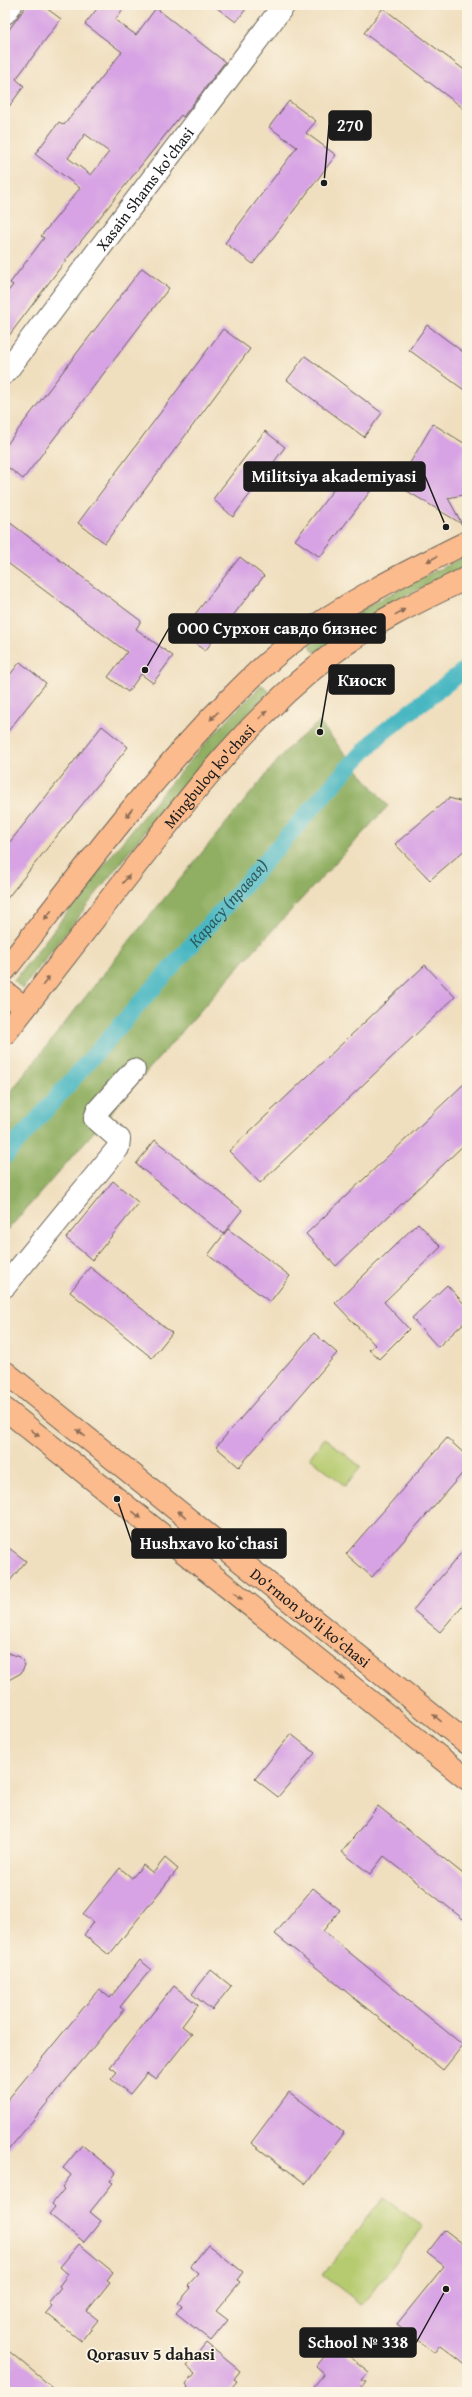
<svg xmlns="http://www.w3.org/2000/svg" width="472" height="2397" font-family="'Gentium Book Plus',serif">
  <rect width="100%" height="100%" fill="#fcf5e5"/>
  <filter id="ink" filterUnits="userSpaceOnUse"><feTurbulence type="fractalNoise" baseFrequency=".025" numOctaves="2"/><feDisplacementMap in="SourceGraphic" scale="8" xChannelSelector="R" yChannelSelector="G"/><feConvolveMatrix kernelMatrix="1 2 1 2 8 2 1 2 1" color-interpolation-filters="sRGB"/></filter>
  <filter id="wash" filterUnits="userSpaceOnUse"><feTurbulence type="fractalNoise" baseFrequency=".012" numOctaves="4" result="noise"/><feDisplacementMap in="SourceGraphic" scale="16" xChannelSelector="R" yChannelSelector="G"/><feGaussianBlur stdDeviation="0.9" result="paint"/><feColorMatrix in="noise" values="0 0 0 0 0 0 0 0 0 0 0 0 0 0 0 0 0 1.4 0 .05"/><feComposite in="paint" operator="in"/></filter>
  <g filter="url(#wash)">
    <rect width="100%" height="100%" fill="#f0dfbf"/>
    <g fill="#b6cb6f" stroke="#697446">
      <path d="M 325,1438 L 361,1467 L 345,1486 L 310,1457 Z"/>
      <path d="M 384,2197 L 423,2227 L 362,2305 L 323,2275 Z"/>
    </g>
    <g fill="#90af62" stroke="#56663f">
      <path d="M 467,555 L 467,565 L 393,602 L 315,653 L 309,645 L 375,602 Z"/>
      <path d="M 262,685 L 270,692 C 177,782 102,888 22,989 L 14,981 C 93,880 169,775 262,685 Z"/>
      <path d="M 319,722 L 388,806 L 243,962 L 5,1233 L 5,1099 L 131,939 L 288,748 Z"/>
    </g>
    <g fill="none" stroke-linecap="round" stroke-linejoin="round">
      <path stroke="#49b7c2" stroke-width="17" id="s1" d="M 5,1156 L 344,772 L 381,734 L 467,668"/>
    </g>
    <g id="blocks">
      <g fill="#d7a3e4" fill-rule="evenodd">
        <path d="M 27,5 L 42,5 L 61,19 L 16,79 L 24,86 L 5,112 L 5,35 Z"/>
        <path d="M 100,5 L 126,5 L 115,20 L 136,35 L 156,8 L 225,62 L 183,117 L 181,115 L 66,260 L 5,341 L 5,295 L 13,285 L 10,283 L 44,238 L 41,236 L 80,188 L 35,154 L 59,122 L 64,125 L 122,52 L 85,24 ZM 85,134 L 109,152 L 91,175 L 68,158 Z"/>
        <path d="M 213,5 L 249,5 L 236,22 Z"/>
        <path d="M 383,8 L 467,72 L 467,111 L 364,33 Z"/>
        <path d="M 289,101 L 316,121 L 306,133 L 336,155 L 253,264 L 225,243 L 297,147 L 269,127 Z"/>
        <path d="M 142,268 L 169,288 L 23,479 L 5,465 L 5,447 Z"/>
        <path d="M 427,325 L 467,355 L 467,392 L 409,350 Z"/>
        <path d="M 223,329 L 250,349 L 105,543 L 78,523 Z"/>
        <path d="M 305,356 L 382,413 L 364,437 L 287,380 Z"/>
        <path d="M 433,424 L 467,445 L 467,488 L 463,495 L 448,498 L 462,524 L 397,485 Z"/>
        <path d="M 265,431 L 285,447 L 233,517 L 213,499 Z"/>
        <path d="M 347,472 L 372,489 L 320,557 L 295,540 Z"/>
        <path d="M 5,519 L 141,621 L 136,629 L 173,656 L 153,683 L 141,674 L 128,692 L 108,677 L 127,652 L 5,561 Z"/>
        <path d="M 240,557 L 264,576 L 205,651 L 181,632 Z"/>
        <path d="M 20,662 L 46,683 L 5,735 L 5,681 Z"/>
        <path d="M 102,726 L 128,747 L 5,901 L 5,848 Z"/>
        <path d="M 449,798 L 463,802 L 467,807 L 467,848 L 430,880 L 395,844 Z"/>
        <path d="M 425,965 L 455,997 L 260,1183 L 229,1151 Z"/>
        <path d="M 467,1081 L 467,1142 L 336,1266 L 306,1234 Z"/>
        <path d="M 155,1140 L 242,1210 L 223,1234 L 136,1164 Z"/>
        <path d="M 113,1181 L 139,1203 L 92,1260 L 66,1238 Z"/>
        <path d="M 418,1223 L 441,1247 L 384,1302 L 409,1329 L 379,1359 L 369,1350 L 375,1345 L 335,1303 Z"/>
        <path d="M 228,1229 L 290,1276 L 270,1302 L 208,1255 Z"/>
        <path d="M 90,1267 L 172,1333 L 152,1358 L 70,1292 Z"/>
        <path d="M 447,1285 L 467,1307 L 467,1320 L 438,1347 L 412,1318 Z"/>
        <path d="M 314,1333 L 337,1353 L 239,1467 L 216,1447 Z"/>
        <path d="M 447,1438 L 467,1456 L 467,1468 L 372,1577 L 346,1554 Z"/>
        <path d="M 5,1545 L 26,1561 L 5,1587 Z"/>
        <path d="M 467,1546 L 467,1600 L 440,1632 L 413,1610 Z"/>
        <path d="M 5,1652 L 20,1657 L 25,1665 L 21,1673 L 5,1682 Z"/>
        <path d="M 291,1734 L 315,1753 L 278,1797 L 255,1779 Z"/>
        <path d="M 378,1806 L 467,1877 L 467,1922 L 384,1856 L 370,1874 L 342,1852 Z"/>
        <path d="M 165,1858 L 178,1869 L 109,1955 L 84,1935 L 93,1922 L 83,1914 L 120,1868 L 132,1878 L 143,1865 L 153,1873 Z"/>
        <path d="M 313,1888 L 340,1910 L 323,1931 L 463,2045 L 443,2070 L 275,1934 Z"/>
        <path d="M 140,1960 L 151,1969 L 120,2007 L 124,2010 L 5,2154 L 5,2103 L 99,1989 L 110,1998 Z"/>
        <path d="M 211,1970 L 231,1986 L 212,2010 L 192,1994 Z"/>
        <path d="M 174,1986 L 198,2005 L 182,2026 L 192,2034 L 156,2079 L 147,2073 L 130,2094 L 111,2079 L 117,2072 L 110,2067 Z"/>
        <path d="M 289,2092 L 344,2133 L 306,2184 L 251,2143 Z"/>
        <path d="M 82,2145 L 116,2173 L 110,2181 L 113,2183 L 90,2212 L 101,2221 L 84,2242 L 49,2214 L 55,2207 L 52,2204 L 64,2189 L 62,2187 L 71,2175 L 63,2168 Z"/>
        <path d="M 445,2230 L 467,2247 L 467,2366 L 440,2345 L 434,2353 L 397,2324 L 444,2266 L 427,2253 Z"/>
        <path d="M 79,2244 L 113,2272 L 107,2280 L 110,2282 L 87,2311 L 98,2320 L 81,2341 L 46,2313 L 52,2306 L 49,2303 L 61,2288 L 59,2286 L 68,2274 L 60,2267 Z"/>
        <path d="M 208,2245 L 243,2272 L 237,2280 L 240,2282 L 216,2311 L 228,2320 L 211,2341 L 176,2313 L 182,2306 L 178,2303 L 191,2288 L 188,2285 L 198,2274 L 190,2267 Z"/>
        <path d="M 206,2343 L 240,2371 L 234,2379 L 237,2381 L 228,2392 L 184,2392 L 188,2387 L 186,2384 L 195,2373 L 187,2366 Z"/>
        <path d="M 334,2344 L 369,2372 L 362,2380 L 366,2382 L 358,2392 L 322,2392 L 314,2386 L 324,2374 L 316,2367 Z"/>
        <path d="M 5,2348 L 58,2392 L 5,2392 Z"/>
      </g>
    </g>
  </g>
  <g filter="url(#ink)">
    <use href="#blocks" fill-opacity="0" stroke="#666055" stroke-width="1"/>
    <g fill="none" stroke-linecap="round" stroke-linejoin="round">
      <g stroke="#666055" stroke-width="24">
        <g id="minor">
          <path d="M 5,13 L 11,5"/>
          <path id="s2" d="M 5,373 L 284,5"/>
          <path d="M 5,1286 L 118,1148 L 119,1139 L 95,1118 L 98,1110 L 134,1070"/>
        </g>
      </g>
      <g stroke="#666055" stroke-width="24">
        <g id="major">
          <path d="M 5,970 C 72,885 136,798 210,719 C 238,691 265,662 297,639 C 349,600 409,571 467,542"/>
          <path d="M 5,992 L 25,1008"/>
          <path id="s3" d="M 5,1034 C 49,978 93,921 137,864 C 196,788 255,713 332,654 C 372,623 421,600 467,578"/>
          <path id="s4" d="M 5,1372 L 467,1743"/>
          <path d="M 5,1409 L 467,1779"/>
        </g>
      </g>
      <use href="#minor" stroke="#fff" stroke-width="22"/>
      <use href="#major" stroke="#fbbb8d" stroke-width="22"/>
    </g>
    <defs><path id="oneway-solid" d="M-6-.8H1V-3.2L6.5 0L1 3.2V.8H-6Z"/></defs>
    <g fill="#8c6c54">
      <use href="#oneway-solid" transform="translate(432 559) rotate(153)"/>
      <use href="#oneway-solid" transform="translate(400 612) rotate(-29)"/>
      <use href="#oneway-solid" transform="translate(263 715) rotate(-45)"/>
      <use href="#oneway-solid" transform="translate(214 716) rotate(134)"/>
      <use href="#oneway-solid" transform="translate(129 813) rotate(128)"/>
      <use href="#oneway-solid" transform="translate(126 879) rotate(-52)"/>
      <use href="#oneway-solid" transform="translate(48 915) rotate(128)"/>
      <use href="#oneway-solid" transform="translate(46 981) rotate(-52)"/>
      <use href="#oneway-solid" transform="translate(35 1433) rotate(39)"/>
      <use href="#oneway-solid" transform="translate(81 1433) rotate(-141)"/>
      <use href="#oneway-solid" transform="translate(182 1514) rotate(-141)"/>
      <use href="#oneway-solid" transform="translate(137 1515) rotate(39)"/>
      <use href="#oneway-solid" transform="translate(238 1596) rotate(39)"/>
      <use href="#oneway-solid" transform="translate(340 1677) rotate(39)"/>
      <use href="#oneway-solid" transform="translate(437 1718) rotate(-141)"/>
    </g>
  </g>
  <g text-anchor="middle" stroke-width="3.5" stroke-linejoin="round" paint-order="stroke">
    <g font-size="16" fill="#1c1c1c" stroke="#fcf5e5">
      <text dy="6" stroke="none"><textPath href="#s2" startOffset="231">Xasain Shams ko'chasi</textPath></text>
      <text dy="6" stroke="none"><textPath href="#s3" startOffset="329">Mingbuloq ko'chasi</textPath></text>
      <text dy="6" stroke="none"><textPath href="#s4" startOffset="392">Do‘rmon yo‘li ko‘chasi</textPath></text>
    </g>
    <g font-size="17" font-style="italic" fill="#2e5a5e" stroke="#fcf5e5">
      <text dy="6" stroke="none"><textPath href="#s1" startOffset="337">Карасу (правая)</textPath></text>
    </g>
    <g font-size="17" font-weight="bold" fill="#1c1c1c" stroke="#fcf5e5">
      <text x="151" y="2360">Qorasuv 5 dahasi</text>
    </g>
  </g>
  <path fill="none" stroke="#1c1c1c" stroke-width="1.5" d="M324 183L329 125M446 527L425 476M145 670L169 628M320 732L329 680M117 1499L132 1543M446 2289L416 2343"/>
  <g fill="#1c1c1c" stroke="#fcf5e5" stroke-width="1.5">
    <circle cx="324" cy="183" r="4"/>
    <circle cx="446" cy="527" r="4"/>
    <circle cx="145" cy="670" r="4"/>
    <circle cx="320" cy="732" r="4"/>
    <circle cx="117" cy="1499" r="4"/>
    <circle cx="446" cy="2289" r="4"/>
  </g>
  <g fill="#1c1c1c" stroke="#1c1c1c" stroke-width="1.5">
    <rect x="329" y="111" width="42" height="29" rx="4"/>
    <rect x="244" y="462" width="181" height="29" rx="4"/>
    <rect x="169" y="614" width="216" height="29" rx="4"/>
    <rect x="329" y="665" width="65" height="29" rx="4"/>
    <rect x="132" y="1529" width="154" height="29" rx="4"/>
    <rect x="300" y="2328" width="116" height="29" rx="4"/>
  </g>
  <g font-size="17" text-anchor="middle" font-weight="bold" fill="#fff">
    <text x="350" y="131">270</text>
    <text x="334" y="482">Militsiya akademiyasi</text>
    <text x="277" y="634">ООО Сурхон савдо бизнес</text>
    <text x="362" y="686">Киоск</text>
    <text x="209" y="1549">Hushxavo koʻchasi</text>
    <text x="358" y="2348">School № 338</text>
  </g>
  <rect width="472" height="2397" fill="none" stroke="#fcf5e5" stroke-width="20"/>
</svg>
